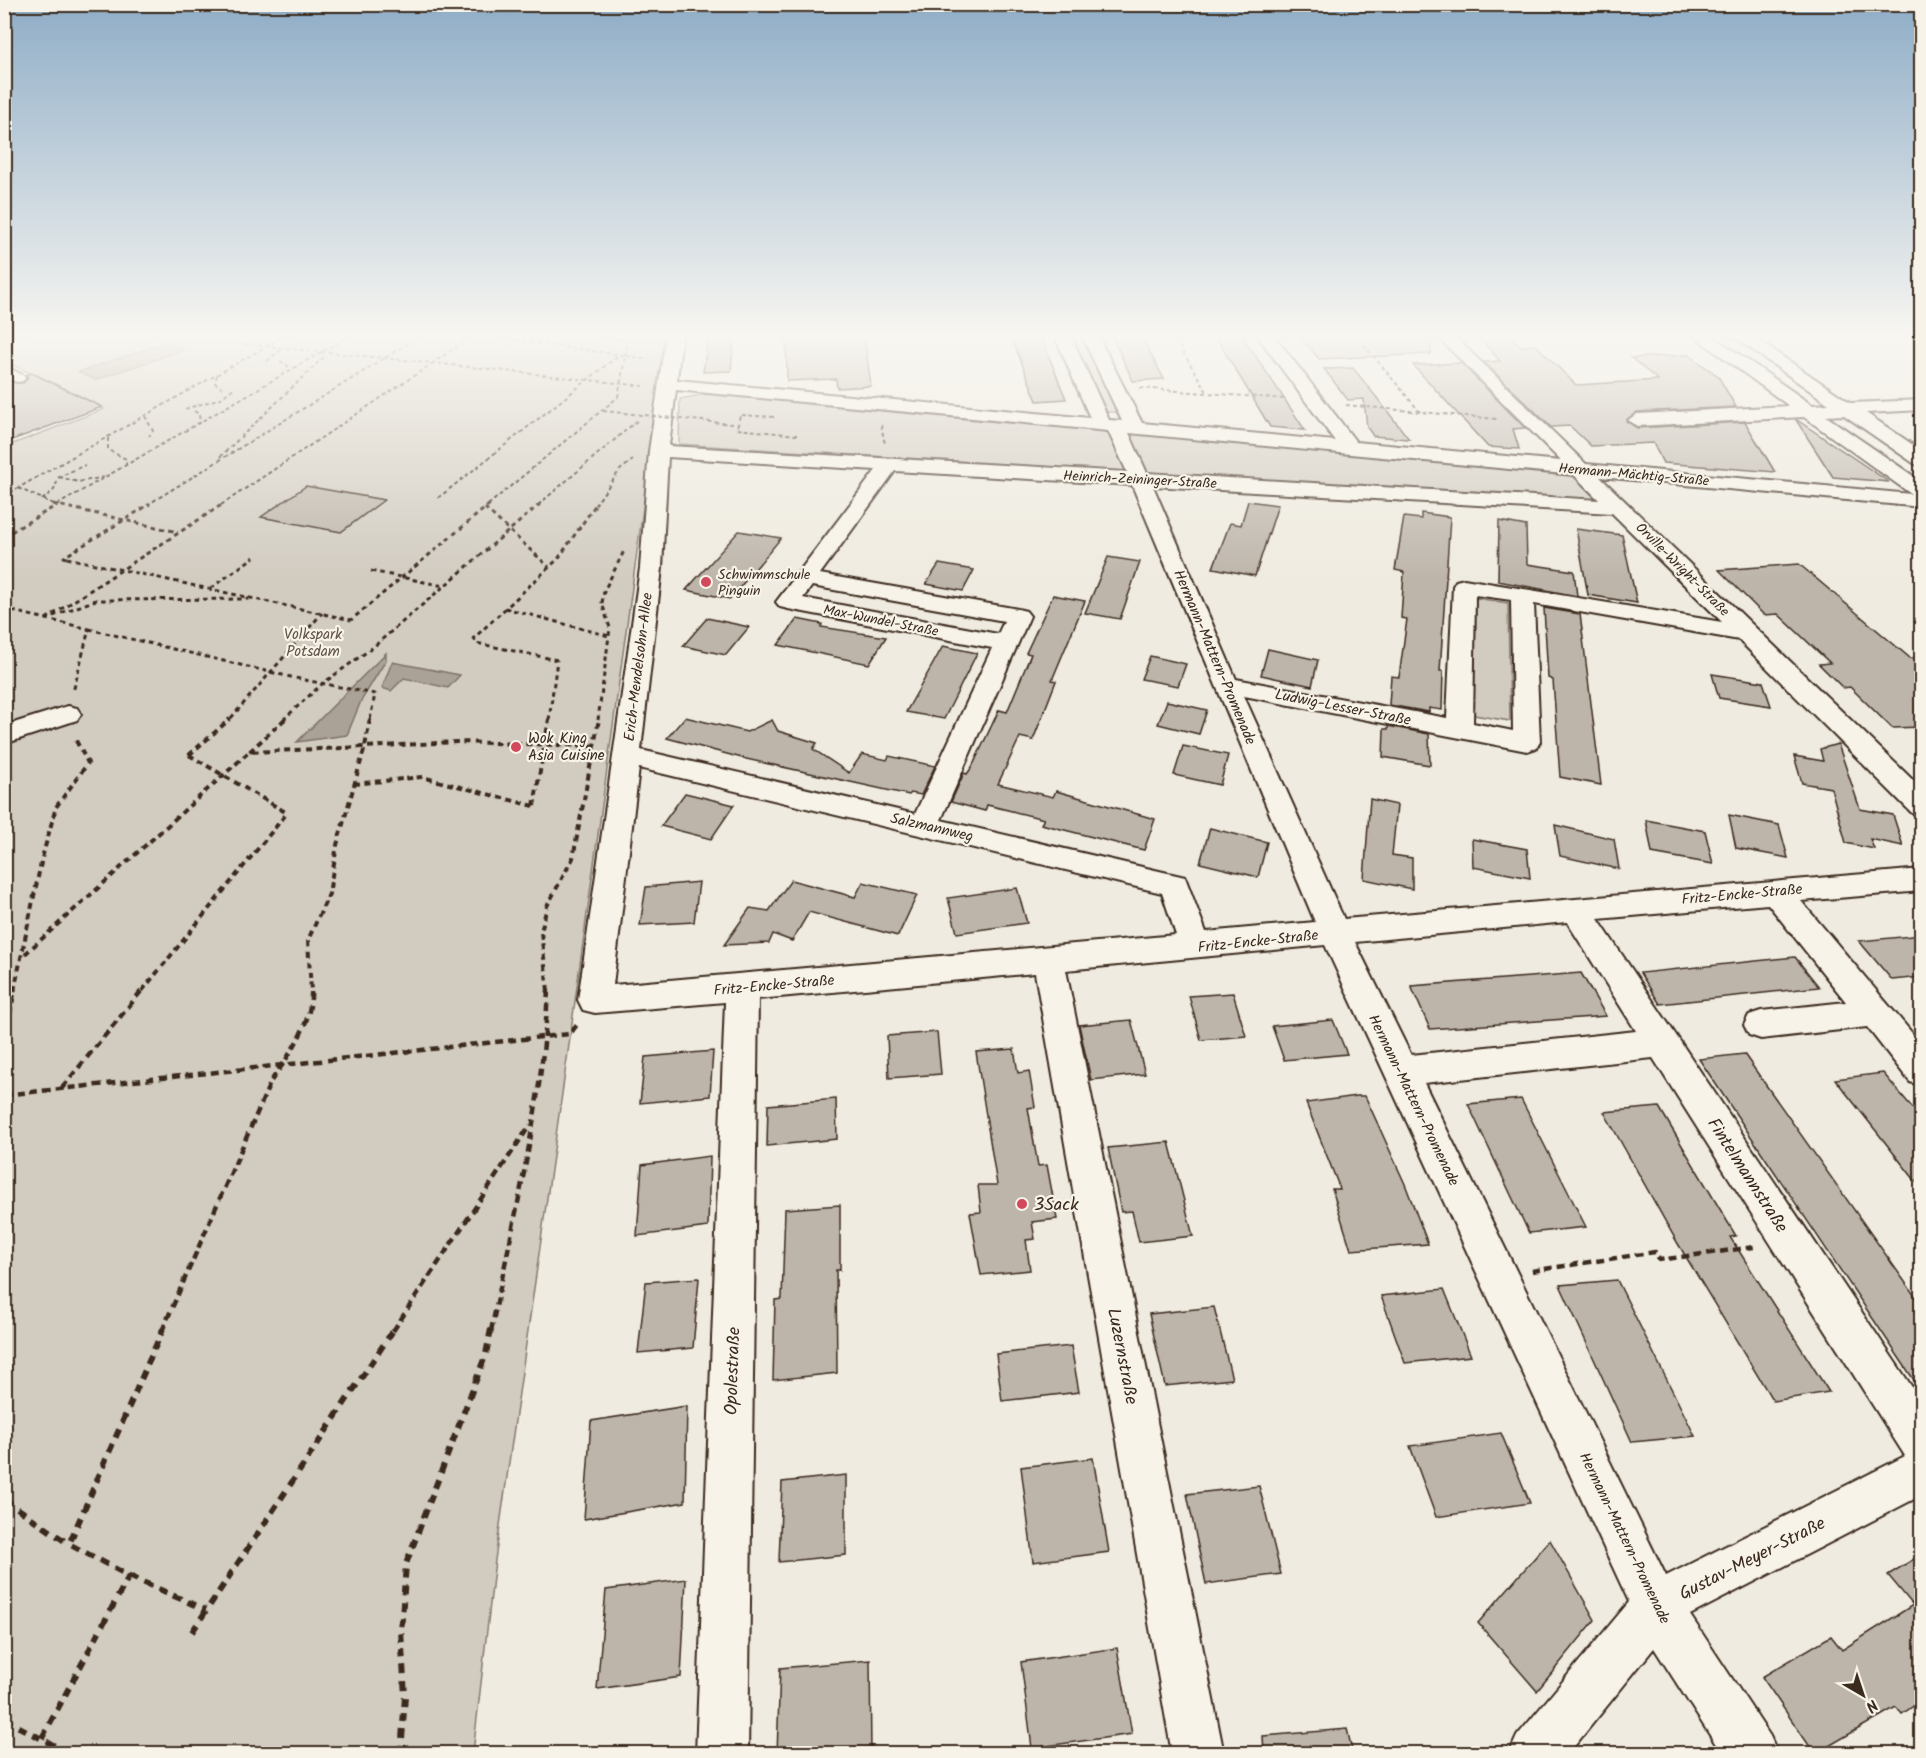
<svg xmlns="http://www.w3.org/2000/svg" width="1926" height="1758" font-family="Kalam,sans-serif">
  <rect width="100%" height="100%" fill="#efebe0"/>
  <filter id="ink" filterUnits="userSpaceOnUse"><feTurbulence type="fractalNoise" baseFrequency=".0167" numOctaves="2"/><feDisplacementMap in="SourceGraphic" scale="12" xChannelSelector="R" yChannelSelector="G"/><feConvolveMatrix kernelMatrix="1 2 1 2 8 2 1 2 1" color-interpolation-filters="sRGB"/></filter>
  <g filter="url(#ink)">
    <g fill="#d1cbc0" stroke="#867a6f" stroke-width="1.5">
      <path d="M 5,334 L 667,334 L 568,1052 L 495,1560 L 473,1753 L 5,1754 L 5,447 L 104,409 L 5,361 Z"/>
      <path d="M 1068,334 L 1083,334 L 1118,412 L 1103,412 Z"/>
      <path d="M 711,393 L 1559,472 L 1581,478 L 1600,495 L 1589,500 L 679,444 L 680,399 Z"/>
      <path d="M 1476,598 L 1508,603 L 1510,721 L 1474,715 Z"/>
    </g>
    <g fill="#aaa296" stroke="#7e7266" stroke-width="1.5">
      <path d="M 167,342 L 183,350 L 95,380 L 79,372 Z"/>
      <path d="M 386,653 L 386,660 L 361,701 L 347,735 L 297,742 Z"/>
      <path d="M 392,662 L 460,675 L 448,688 L 404,678 L 391,691 L 382,688 Z"/>
    </g>
    <g fill="#bdb5aa" stroke="#3b2a1e" stroke-width="1.5">
      <path d="M 806,334 L 864,334 L 871,386 L 837,388 L 836,379 L 787,381 L 786,335 Z"/>
      <path d="M 1010,334 L 1040,334 L 1066,399 L 1037,401 Z"/>
      <path d="M 1111,334 L 1140,334 L 1164,379 L 1133,381 Z"/>
      <path d="M 1214,334 L 1241,334 L 1305,430 L 1270,427 Z"/>
      <path d="M 1298,334 L 1431,334 L 1431,354 L 1319,359 Z"/>
      <path d="M 1476,334 L 1508,334 L 1521,346 L 1536,345 L 1576,385 L 1658,380 L 1631,358 L 1689,355 L 1718,376 L 1736,407 L 1637,412 L 1626,421 L 1637,428 L 1745,422 L 1775,472 L 1663,463 L 1653,443 L 1591,446 L 1570,426 L 1551,427 L 1484,362 L 1500,361 Z"/>
      <path d="M 734,337 L 731,371 L 703,372 L 708,338 Z"/>
      <path d="M 1461,363 L 1525,428 L 1513,429 L 1519,449 L 1488,447 L 1413,365 Z"/>
      <path d="M 1353,368 L 1377,398 L 1409,439 L 1373,436 L 1367,427 L 1364,399 L 1348,400 L 1324,369 Z"/>
      <path d="M 32,373 L 102,407 L 4,443 L 4,382 L 23,383 L 28,378 L 26,375 Z"/>
      <path d="M 1796,420 L 1797,420 L 1889,482 L 1833,477 Z"/>
      <path d="M 306,486 L 384,500 L 341,532 L 261,517 Z"/>
      <path d="M 1248,501 L 1278,505 L 1255,576 L 1213,568 L 1230,523 L 1241,525 Z"/>
      <path d="M 1421,513 L 1450,517 L 1440,671 L 1443,671 L 1442,710 L 1429,708 L 1429,712 L 1389,705 L 1391,676 L 1399,677 L 1407,619 L 1401,618 L 1404,572 L 1395,570 L 1404,517 L 1421,519 Z"/>
      <path d="M 1499,521 L 1526,526 L 1527,564 L 1574,571 L 1577,596 L 1498,581 Z"/>
      <path d="M 1576,529 L 1622,535 L 1637,603 L 1588,595 Z"/>
      <path d="M 739,531 L 781,538 L 730,599 L 686,590 Z"/>
      <path d="M 1108,557 L 1140,562 L 1120,619 L 1085,613 Z"/>
      <path d="M 939,564 L 974,570 L 963,591 L 926,584 Z"/>
      <path d="M 1799,564 L 1910,658 L 1922,658 L 1922,727 L 1892,728 L 1850,687 L 1843,688 L 1819,664 L 1830,663 L 1778,614 L 1764,615 L 1719,570 Z"/>
      <path d="M 1053,595 L 1085,601 L 1052,680 L 1056,681 L 1033,740 L 1020,737 L 998,784 L 1053,797 L 1056,791 L 1155,819 L 1144,850 L 1041,824 L 1044,819 L 987,805 L 985,811 L 951,802 L 964,773 L 967,774 L 972,767 L 999,710 L 1007,712 L 1031,654 L 1026,653 Z"/>
      <path d="M 1544,608 L 1580,614 L 1601,785 L 1560,777 L 1553,680 L 1548,678 Z"/>
      <path d="M 707,618 L 749,627 L 726,655 L 683,646 Z"/>
      <path d="M 797,619 L 822,624 L 821,627 L 886,637 L 869,664 L 778,645 Z"/>
      <path d="M 943,646 L 977,653 L 944,719 L 906,712 Z"/>
      <path d="M 1268,649 L 1318,660 L 1312,686 L 1261,675 Z"/>
      <path d="M 1150,656 L 1186,664 L 1178,686 L 1141,679 Z"/>
      <path d="M 1712,674 L 1763,682 L 1771,706 L 1719,698 Z"/>
      <path d="M 1167,701 L 1207,710 L 1199,734 L 1158,724 Z"/>
      <path d="M 685,717 L 747,732 L 772,720 L 778,731 L 817,743 L 813,749 L 849,773 L 862,754 L 887,760 L 889,756 L 935,766 L 921,795 L 911,793 L 909,795 L 742,758 L 667,738 Z"/>
      <path d="M 1388,726 L 1429,734 L 1430,765 L 1383,757 L 1384,729 L 1388,729 Z"/>
      <path d="M 1838,744 L 1860,809 L 1893,815 L 1903,846 L 1870,839 L 1874,849 L 1846,843 L 1831,788 L 1802,783 L 1794,756 L 1823,761 L 1820,749 Z"/>
      <path d="M 1183,746 L 1228,755 L 1220,785 L 1174,775 Z"/>
      <path d="M 685,793 L 734,805 L 711,839 L 661,826 Z"/>
      <path d="M 1370,799 L 1397,805 L 1392,855 L 1412,858 L 1412,889 L 1364,879 Z"/>
      <path d="M 1729,815 L 1779,825 L 1788,858 L 1736,848 Z"/>
      <path d="M 1646,820 L 1705,831 L 1713,864 L 1652,853 Z"/>
      <path d="M 1555,825 L 1614,839 L 1619,869 L 1560,856 Z"/>
      <path d="M 1210,828 L 1267,842 L 1258,877 L 1200,863 Z"/>
      <path d="M 1472,839 L 1527,849 L 1530,878 L 1473,867 Z"/>
      <path d="M 791,880 L 855,897 L 863,882 L 917,895 L 898,936 L 809,912 L 792,941 L 773,934 L 769,943 L 724,945 L 750,908 L 769,911 Z"/>
      <path d="M 699,882 L 694,922 L 640,925 L 646,887 Z"/>
      <path d="M 1017,888 L 1027,923 L 957,933 L 948,898 Z"/>
      <path d="M 1922,935 L 1922,977 L 1892,980 L 1859,941 Z"/>
      <path d="M 1795,957 L 1819,987 L 1660,1004 L 1640,973 Z"/>
      <path d="M 1581,973 L 1606,1016 L 1430,1029 L 1411,986 Z"/>
      <path d="M 1233,993 L 1246,1036 L 1201,1040 L 1189,996 Z"/>
      <path d="M 1131,1020 L 1145,1074 L 1091,1080 L 1079,1025 Z"/>
      <path d="M 1333,1020 L 1347,1054 L 1284,1060 L 1272,1026 Z"/>
      <path d="M 937,1032 L 941,1074 L 889,1078 L 887,1036 Z"/>
      <path d="M 1014,1049 L 1018,1073 L 1029,1071 L 1035,1107 L 1028,1108 L 1038,1166 L 1047,1165 L 1057,1219 L 1032,1222 L 1035,1239 L 1026,1240 L 1030,1270 L 981,1275 L 970,1213 L 981,1212 L 978,1185 L 997,1185 L 976,1052 Z"/>
      <path d="M 713,1051 L 710,1096 L 640,1103 L 645,1057 Z"/>
      <path d="M 1744,1054 L 1922,1306 L 1922,1392 L 1699,1059 Z"/>
      <path d="M 1883,1073 L 1922,1119 L 1922,1189 L 1835,1079 Z"/>
      <path d="M 1357,1096 L 1365,1096 L 1405,1184 L 1428,1244 L 1351,1250 L 1332,1189 L 1340,1189 L 1306,1103 Z"/>
      <path d="M 836,1099 L 837,1139 L 767,1146 L 768,1105 Z"/>
      <path d="M 1521,1099 L 1586,1227 L 1529,1233 L 1468,1104 Z"/>
      <path d="M 1659,1107 L 1736,1236 L 1730,1237 L 1829,1392 L 1773,1401 L 1677,1242 L 1604,1112 Z"/>
      <path d="M 1169,1142 L 1193,1236 L 1139,1242 L 1132,1211 L 1121,1212 L 1108,1148 Z"/>
      <path d="M 710,1156 L 708,1227 L 637,1236 L 642,1165 Z"/>
      <path d="M 840,1205 L 840,1270 L 836,1270 L 837,1373 L 773,1380 L 775,1300 L 782,1299 L 785,1209 Z"/>
      <path d="M 699,1278 L 693,1348 L 638,1353 L 646,1282 Z"/>
      <path d="M 1617,1280 L 1695,1436 L 1632,1442 L 1560,1285 Z"/>
      <path d="M 1444,1289 L 1471,1356 L 1405,1363 L 1381,1296 Z"/>
      <path d="M 1214,1307 L 1232,1379 L 1165,1386 L 1149,1314 Z"/>
      <path d="M 1071,1346 L 1079,1392 L 1002,1401 L 996,1354 Z"/>
      <path d="M 687,1406 L 685,1502 L 584,1519 L 591,1421 Z"/>
      <path d="M 1501,1433 L 1530,1503 L 1436,1517 L 1410,1446 Z"/>
      <path d="M 1093,1458 L 1109,1552 L 1033,1562 L 1021,1467 Z"/>
      <path d="M 846,1475 L 846,1555 L 779,1562 L 782,1482 Z"/>
      <path d="M 1259,1486 L 1281,1574 L 1206,1584 L 1187,1494 Z"/>
      <path d="M 1550,1540 L 1595,1620 L 1537,1691 L 1478,1623 Z"/>
      <path d="M 1922,1554 L 1922,1700 L 1902,1714 L 1896,1707 L 1815,1754 L 1762,1677 L 1831,1636 L 1842,1650 L 1913,1605 L 1888,1575 Z"/>
      <path d="M 686,1579 L 681,1677 L 597,1689 L 606,1590 Z"/>
      <path d="M 1117,1648 L 1132,1734 L 1032,1748 L 1021,1662 Z"/>
      <path d="M 870,1660 L 871,1754 L 777,1754 L 780,1668 Z"/>
      <path d="M 1347,1729 L 1353,1754 L 1264,1754 L 1263,1736 Z"/>
    </g>
    <g fill="none" stroke-linecap="round" stroke-linejoin="round">
      <g stroke="#3b2a1e" stroke-width="4">
        <g id="minor">
          <path d="M 666,334 L 682,334 L 677,380 L 1090,418 L 1054,334 L 1070,334 L 1109,420 L 1122,421 L 1081,334 L 1097,334 L 1142,423 L 1335,441 L 1256,334 L 1273,334 L 1356,442 L 1561,461 L 1435,334 L 1452,334 L 1586,464 L 1911,494 L 1804,417 L 1637,426 L 1628,420 L 1637,414 L 1789,406 L 1691,334 L 1710,334 L 1812,405 L 1829,404 L 1730,334 L 1749,334 L 1851,403 L 1922,400 L 1922,410 L 1866,413 L 1922,451 L 1922,466 L 1915,464 L 1844,415 L 1826,416 L 1922,482 L 1922,507 L 1600,477 L 1922,789 L 1922,816 L 1912,813 L 1739,640 L 1534,604 L 1540,742 L 1536,748 L 1527,751 L 1244,696 L 1344,919 L 1922,869 L 1922,891 L 1801,901 L 1922,1045 L 1922,1086 L 1910,1082 L 1867,1027 L 1761,1039 L 1749,1035 L 1744,1025 L 1749,1015 L 1761,1011 L 1846,1002 L 1768,904 L 1598,919 L 1922,1402 L 1922,1495 L 1690,1615 L 1770,1736 L 1778,1754 L 1722,1754 L 1654,1648 L 1568,1754 L 1509,1754 L 1517,1736 L 1629,1602 L 1325,945 L 1066,970 L 1224,1754 L 1172,1754 L 1035,973 L 758,999 L 748,1754 L 696,1754 L 725,1002 L 595,1013 L 583,1010 L 578,1000 L 640,568 L 649,451 ZM 676,390 L 1108,431 L 1127,472 L 669,446 ZM 1129,433 L 1574,475 L 1599,500 L 1147,473 ZM 668,457 L 876,470 L 776,602 L 780,607 L 788,609 L 992,648 L 915,814 L 641,750 L 662,568 ZM 895,471 L 1132,485 L 1315,922 L 1206,932 L 1185,877 L 941,820 L 1030,616 L 1026,611 L 1018,609 L 820,574 ZM 1153,486 L 1612,513 L 1722,622 L 1464,579 L 1456,581 L 1453,586 L 1447,718 L 1236,679 ZM 812,586 L 1004,621 L 998,634 L 803,598 ZM 1475,595 L 1511,600 L 1513,731 L 1473,723 ZM 639,768 L 1162,893 L 1176,935 L 613,985 ZM 1567,922 L 1636,1031 L 1411,1055 L 1355,942 ZM 1653,1058 L 1905,1456 L 1666,1576 L 1424,1083 Z"/>
          <path d="M 4,365 L 26,377 L 23,381 L 17,382 L 4,377 Z"/>
          <path d="M 68,706 L 77,708 L 81,714 L 77,720 L 4,744 L 4,726 Z"/>
        </g>
      </g>
      <g stroke="#3b2a1e" stroke-width="2" stroke-dasharray="4 3" stroke-linecap="butt">
        <path d="M 474,334 L 648,359"/>
        <path d="M 475,334 L 433,363 L 644,386"/>
        <path d="M 585,334 L 628,340"/>
        <path d="M 1172,334 L 1207,392"/>
        <path d="M 1355,334 L 1420,412"/>
        <path d="M 286,337 L 300,334"/>
        <path d="M 393,353 L 424,334"/>
        <path d="M 267,361 L 283,348"/>
        <path d="M 280,361 L 288,366 L 288,372"/>
        <path d="M 217,375 L 215,383 L 222,388"/>
        <path d="M 1140,388 L 1285,399"/>
        <path d="M 1346,405 L 1497,419"/>
        <path d="M 185,409 L 221,398 L 235,387"/>
        <path d="M 194,411 L 199,414 L 200,424"/>
        <path d="M 145,416 L 153,431 L 149,436"/>
        <path d="M 774,417 L 740,415 L 737,429 L 797,435"/>
        <path d="M 881,425 L 885,444"/>
        <path d="M 108,438 L 108,450 L 126,459 L 126,466"/>
        <path d="M 220,457 L 324,357 L 323,352"/>
        <path d="M 59,477 L 78,482 L 105,477"/>
        <path d="M 18,488 L 56,505"/>
        <path d="M 4,496 L 288,334"/>
        <path d="M 438,498 L 619,355"/>
        <path d="M 42,500 L 54,490 L 59,477 L 85,465"/>
        <path d="M 57,505 L 353,334"/>
        <path d="M 147,505 L 374,365"/>
        <path d="M 221,505 L 433,363 L 235,343"/>
        <path d="M 488,505 L 618,397"/>
        <path d="M 538,505 L 639,419"/>
        <path d="M 595,505 L 620,470 L 633,460"/>
      </g>
      <g stroke="#3b2a1e" stroke-width="3" stroke-dasharray="4.5 4" stroke-linecap="butt">
        <path d="M 53,504 L 178,532"/>
        <path d="M 4,536 L 59,504"/>
        <path d="M 67,558 L 64,557 L 150,504"/>
        <path d="M 371,571 L 444,586"/>
        <path d="M 141,574 L 351,620 L 490,504"/>
        <path d="M 211,588 L 254,557"/>
        <path d="M 505,608 L 609,636"/>
        <path d="M 4,609 L 89,629 L 73,692"/>
        <path d="M 53,616 L 96,600 L 249,599"/>
        <path d="M 46,619 L 223,504"/>
        <path d="M 89,629 L 295,678 L 375,694 L 370,720"/>
        <path d="M 557,660 L 476,643 L 474,638 L 558,559 L 596,504"/>
        <path d="M 228,720 L 231,718"/>
        <path d="M 283,720 L 322,684 L 372,648 L 540,504"/>
        <path d="M 598,720 L 610,628 L 602,603 L 604,591 L 624,551"/>
      </g>
      <g stroke="#3b2a1e" stroke-width="4" stroke-dasharray="6 4.5" stroke-linecap="butt">
        <path d="M 285,719 L 249,752 L 365,747 L 337,845 L 329,894 L 308,940 L 311,991"/>
        <path d="M 370,719 L 365,747 L 456,742 L 592,746"/>
        <path d="M 189,755 L 230,719"/>
        <path d="M 354,784 L 422,777 L 534,806"/>
        <path d="M 25,954 L 249,752"/>
        <path d="M 14,991 L 42,858 L 56,807 L 88,763 L 74,737"/>
        <path d="M 142,991 L 287,813"/>
        <path d="M 548,991 L 541,932 L 547,906 L 573,858 L 599,719"/>
      </g>
      <g stroke="#3b2a1e" stroke-width="4.5" stroke-dasharray="8 5" stroke-linecap="butt">
        <path d="M 4,1041 L 15,989"/>
        <path d="M 62,1088 L 143,989"/>
        <path d="M 4,1095 L 570,1034 L 579,1022"/>
        <path d="M 1532,1271 L 1655,1252 L 1659,1260 L 1754,1247"/>
        <path d="M 162,1331 L 271,1081 C 290,1054 313,1023 311,989"/>
        <path d="M 393,1331 L 530,1125"/>
        <path d="M 491,1331 C 514,1218 543,1104 548,989"/>
      </g>
      <g stroke="#3b2a1e" stroke-width="6" stroke-dasharray="9 7" stroke-linecap="butt">
        <path d="M 4,1499 L 69,1544"/>
        <path d="M 129,1576 L 206,1610"/>
        <path d="M 192,1632 L 394,1329"/>
        <path d="M 4,1719 L 70,1754"/>
        <path d="M 42,1738 L 129,1576 L 69,1544 L 163,1329"/>
        <path d="M 401,1754 L 405,1696 L 401,1631 L 406,1564 L 486,1354 L 491,1329"/>
      </g>
      <use href="#minor" fill="#f7f3e8" fill-rule="evenodd"/>
      <g stroke="#3b2a1e" stroke-width="2" stroke-dasharray="4 3" stroke-linecap="butt">
        <path d="M 374,365 L 393,353"/>
        <path d="M 618,397 L 628,340"/>
        <path d="M 603,411 L 732,424"/>
      </g>
      <g stroke="#3b2a1e" stroke-width="3" stroke-dasharray="4.5 4" stroke-linecap="butt">
        <path d="M 485,508 L 549,567"/>
        <path d="M 67,558 L 141,574"/>
        <path d="M 231,718 L 322,613"/>
        <path d="M 549,720 L 557,660"/>
      </g>
      <g stroke="#3b2a1e" stroke-width="4" stroke-dasharray="6 4.5" stroke-linecap="butt">
        <path d="M 189,755 L 287,813"/>
        <path d="M 534,806 L 549,719"/>
      </g>
    </g>
  </g>
  <linearGradient id="sky" x2="0" y2="1"><stop stop-color="#8fadc7"/><stop offset="0.58" stop-color="#f8f6f1"/><stop offset="1" stop-color="#f8f6f1" stop-opacity="0"/></linearGradient>
  <rect width="1926" height="580" fill="url(#sky)"/>
  <g fill="#d1495b" stroke="#f7f3e8" stroke-width="2">
    <circle cx="706" cy="582" r="6"/>
    <circle cx="516" cy="747" r="6"/>
    <circle cx="1022" cy="1204" r="6"/>
  </g>
  <g text-anchor="middle" stroke-width="4.5" stroke-linejoin="round" paint-order="stroke">
    <g font-size="14" fill="#3b2a1e" stroke="#f7f3e8">
      <text transform="translate(1634 474) rotate(5)" y="5">Hermann-Mächtig-Straße</text>
      <text transform="translate(1140 479) rotate(3)" y="5">Heinrich-Zeininger-Straße</text>
      <text transform="translate(1683 569) rotate(45)" y="5">Orville-Wright-Straße</text>
      <text transform="translate(881 620) rotate(11)" y="5">Max-Wundel-Straße</text>
    </g>
    <g font-size="14" fill="#3b2a1e" stroke="#f7f3e8" text-anchor="start">
      <text x="718" y="579">Schwimmschule<tspan x="718" dy="16">Pinguin</tspan></text>
    </g>
    <g font-size="15" fill="#605246" stroke="#f7f3e8">
      <text x="313" y="639">Volkspark<tspan x="313" dy="17">Potsdam</tspan></text>
    </g>
    <g font-size="15" fill="#3b2a1e" stroke="#f7f3e8">
      <text transform="translate(1215 657) rotate(67)" y="5">Hermann-Mattern-Promenade</text>
      <text transform="translate(638 667) rotate(-83)" y="5">Erich-Mendelsohn-Allee</text>
      <text transform="translate(1343 707) rotate(11)" y="5">Ludwig-Lesser-Straße</text>
      <text transform="translate(932 827) rotate(13)" y="5">Salzmannweg</text>
      <text transform="translate(1742 894) rotate(-5)" y="5">Fritz-Encke-Straße</text>
      <text transform="translate(1258 941) rotate(-6)" y="5">Fritz-Encke-Straße</text>
      <text transform="translate(774 985) rotate(-5)" y="5">Fritz-Encke-Straße</text>
      <text transform="translate(1414 1100) rotate(64)" y="5">Hermann-Mattern-Promenade</text>
      <text transform="translate(1625 1538) rotate(64)" y="5">Hermann-Mattern-Promenade</text>
    </g>
    <g font-size="15" fill="#3b2a1e" stroke="#f7f3e8" text-anchor="start">
      <text x="528" y="743">Wok King<tspan x="528" dy="17">Asia Cuisine</tspan></text>
    </g>
    <g font-size="18" fill="#3b2a1e" stroke="#f7f3e8">
      <text transform="translate(1748 1175) rotate(57)" y="6">Fintelmannstraße</text>
      <text transform="translate(1123 1356) rotate(79)" y="6">Luzernstraße</text>
      <text transform="translate(732 1371) rotate(-88)" y="6">Opolestraße</text>
      <text transform="translate(1752 1558) rotate(-27)" y="6">Gustav-Meyer-Straße</text>
    </g>
    <g font-size="18" fill="#3b2a1e" stroke="#f7f3e8" text-anchor="start">
      <text x="1034" y="1210">3Sack</text>
    </g>
  </g>
  <rect width="1926" height="1758" fill="none" stroke="#f7f3e8" stroke-width="24"/>
  <rect x="12" y="12" width="1902" height="1734" fill="none" stroke="#3b2a1e" stroke-width="2" filter="url(#ink)"/>
  <g transform="translate(1863 1695) rotate(141)" stroke="#f7f3e8" stroke-width="4.5" paint-order="stroke">
  <path d="M0-4.5L10 22L0 15L-10 22Z" fill="#3b2a1e"/>
  <text y="-9" font-size="16" font-weight="bold" text-anchor="middle" fill="#3b2a1e">N</text>
  </g>
</svg>
